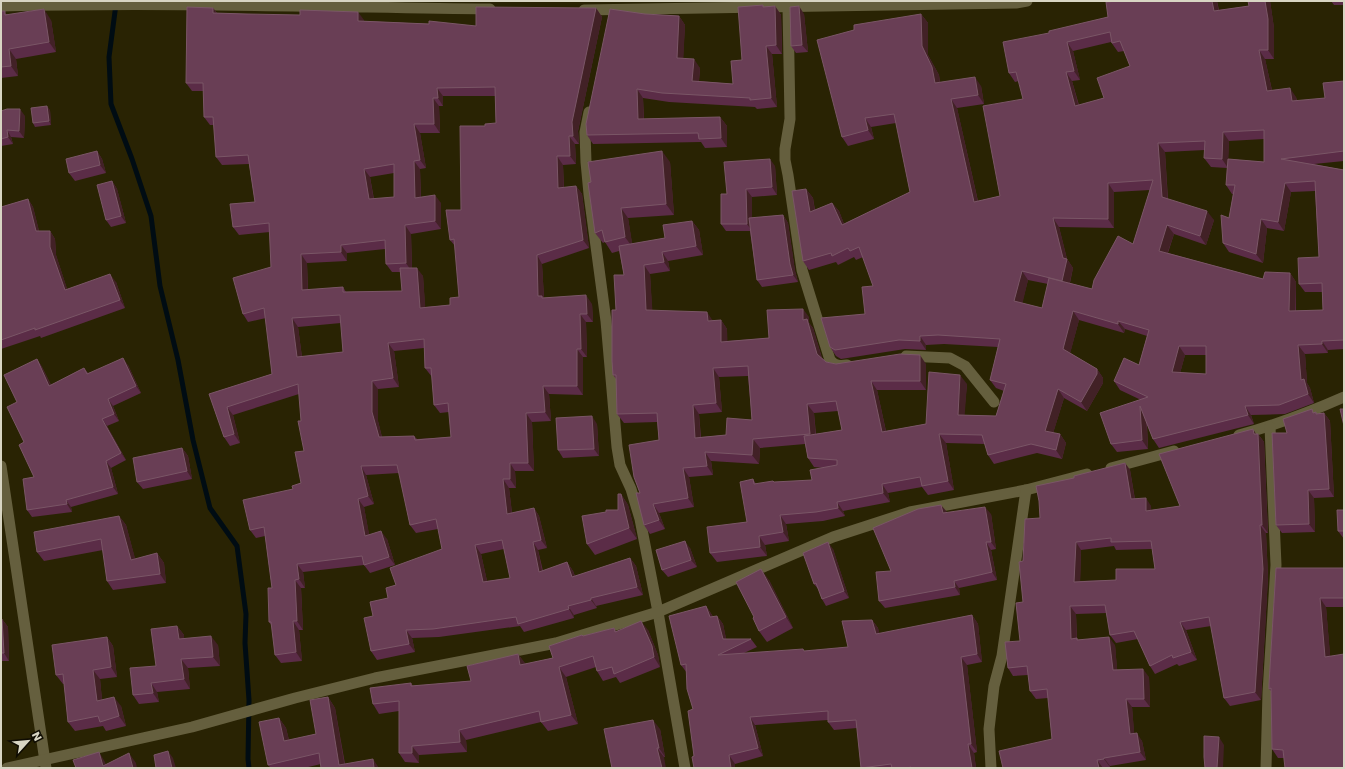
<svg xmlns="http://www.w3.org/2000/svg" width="1345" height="769" font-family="Poppins,sans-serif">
  <rect width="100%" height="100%" fill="#292303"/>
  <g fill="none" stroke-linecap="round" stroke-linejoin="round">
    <path stroke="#000c13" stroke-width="5" d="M 116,4 L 109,57 L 111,104 L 132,159 L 151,216 L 160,286 L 178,360 L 193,440 L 210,508 L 237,546 L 246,614 L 245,643 L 249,700 L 248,759 L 249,768"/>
    <g stroke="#655f3e" stroke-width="11">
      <path d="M 788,7 L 790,119 L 785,149 L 785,160 L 788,175 L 802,270 L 830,360 C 835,366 840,366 847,365"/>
      <path d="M 589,112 L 585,132 L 586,162 L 589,194 L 606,321 L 617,447 L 620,465 L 631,489 L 640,519 L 658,612 L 685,768"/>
      <path d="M 906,356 L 950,358 L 965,366 L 994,402"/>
      <path d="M 1239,435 C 1276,425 1310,412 1344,397"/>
      <path d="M 1,466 L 46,768"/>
      <path d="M 1111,468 L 1174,451"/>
      <path d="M 7,768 L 192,727 L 295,698 L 375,678 L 556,643 L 658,612 L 833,537 L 910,512 L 1026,490 L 1087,474"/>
      <path d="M 991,768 L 989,729 L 994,686 L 1002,656 L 1026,490"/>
      <path d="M 1266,768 L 1268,692 L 1276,565 L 1270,427"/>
    </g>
    <g stroke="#655f3e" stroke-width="11">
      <path d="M 1,6 C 164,2 327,7 490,9"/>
      <path d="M 584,10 L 1016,3 L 1027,1"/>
    </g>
  </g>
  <g fill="#5b2c47" fill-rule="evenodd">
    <path d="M 1118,1 L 1217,1 L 1219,10 L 1249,6 L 1248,1 L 1270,1 L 1274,28 L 1274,59 L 1265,59 L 1272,90 L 1296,97 L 1297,101 L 1325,98 L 1344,81 L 1344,161 L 1314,164 L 1344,170 L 1344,349 L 1328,350 L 1328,353 L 1305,354 L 1307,383 L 1310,388 L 1314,403 L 1285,414 L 1251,415 L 1254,424 L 1159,448 L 1153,439 L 1147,423 L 1148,449 L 1117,452 L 1111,444 L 1141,400 L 1120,390 L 1114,381 L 1139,365 L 1147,336 L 1125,329 L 1124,333 L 1079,320 L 1070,353 L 1097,369 L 1103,378 L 1103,383 L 1087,411 L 1064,398 L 1053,433 L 1060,434 L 1066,443 L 1062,459 L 1037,453 L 994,464 L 988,455 L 985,444 L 946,443 L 954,490 L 928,495 L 922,487 L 888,493 L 890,502 L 843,511 L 845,516 L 823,521 L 786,524 L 789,541 L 765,545 L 767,556 L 717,562 L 710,553 L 747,522 L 753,479 L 756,484 L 812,480 L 824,468 L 814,467 L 808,458 L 805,444 L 760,448 L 759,464 L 711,461 L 713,475 L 689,477 L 694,507 L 659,513 L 665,529 L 650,534 L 644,525 L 640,493 L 659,440 L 657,422 L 624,423 L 617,414 L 617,380 L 613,375 L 616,310 L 624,275 L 619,251 L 612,253 L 605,242 L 603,243 L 595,233 L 670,162 L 674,215 L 628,218 L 632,244 L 665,238 L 692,221 L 699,230 L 703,255 L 668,261 L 670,271 L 650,274 L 652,310 L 713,320 L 721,320 L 727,329 L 727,341 L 769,338 L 809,317 L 809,323 L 813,328 L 822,358 L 826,362 L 836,364 L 926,364 L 926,390 L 877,390 L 886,431 L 926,424 L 967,384 L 964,415 L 996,416 L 1004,391 L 996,388 L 990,380 L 998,347 L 944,344 L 926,345 L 926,350 L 905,349 L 841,359 L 836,356 L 830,347 L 865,314 L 873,286 L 863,257 L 856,260 L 854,257 L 838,265 L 836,262 L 809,270 L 803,261 L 806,189 L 813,198 L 815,210 L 832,203 L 839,211 L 844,224 L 910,192 L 896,123 L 871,127 L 874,139 L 848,146 L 842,137 L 921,14 L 928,23 L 928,55 L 939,75 L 940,82 L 981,86 L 984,104 L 957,108 L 978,201 L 1000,196 L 1023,99 L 1019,81 L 1015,82 L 1009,73 L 1049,33 L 1108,17 ZM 1111,42 L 1118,52 L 1124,51 L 1130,66 L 1104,98 L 1079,105 L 1072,81 L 1080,80 L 1073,51 ZM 1264,139 L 1264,162 L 1228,159 L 1229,141 ZM 1205,150 L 1204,158 L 1211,167 L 1227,168 L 1226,185 L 1232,194 L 1233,194 L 1229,218 L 1223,243 L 1229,252 L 1263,263 L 1267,228 L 1284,231 L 1291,192 L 1315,191 L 1319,257 L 1299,284 L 1305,292 L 1322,292 L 1323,310 L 1296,311 L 1296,282 L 1290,273 L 1263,279 L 1168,253 L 1174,234 L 1206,245 L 1214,220 L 1168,199 L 1165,152 ZM 1150,190 L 1133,244 L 1092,289 L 1070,283 L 1073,268 L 1067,259 L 1059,227 L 1114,228 L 1114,192 ZM 1028,280 L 1048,284 L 1042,308 L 1022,303 ZM 1185,355 L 1206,355 L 1206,374 L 1180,373 ZM 748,376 L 752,420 L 726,435 L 701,437 L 699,414 L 722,412 L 719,377 ZM 838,411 L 842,430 L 816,434 L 814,413 Z"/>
    <path d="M 1331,1 L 1344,1 L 1344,5 L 1334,5 Z"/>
    <path d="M 775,6 L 781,15 L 782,54 L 772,54 L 777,107 L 757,109 L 755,107 L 669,102 L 643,98 L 644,119 L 720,117 L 727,126 L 727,147 L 705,148 L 701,142 L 593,144 L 587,135 L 645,14 L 679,16 L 685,25 L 683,58 L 700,68 L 699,81 L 733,84 L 742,60 L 764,7 Z"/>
    <path d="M 213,8 L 217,13 L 364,20 L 364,21 L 476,26 L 596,8 L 602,17 L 578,131 L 579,144 L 575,144 L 576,164 L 563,165 L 564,188 L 576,186 L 582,194 L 589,248 L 542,264 L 544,298 L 592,304 L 593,322 L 586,322 L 587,357 L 583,357 L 583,395 L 549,394 L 551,421 L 532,422 L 534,471 L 515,471 L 516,488 L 509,488 L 512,513 L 534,508 L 539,516 L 547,548 L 538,550 L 543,571 L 567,562 L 573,571 L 575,576 L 630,558 L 636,566 L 643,595 L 596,606 L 597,608 L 574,615 L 574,618 L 524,632 L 520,626 L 439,637 L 412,638 L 415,652 L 377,660 L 371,651 L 373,616 L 388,598 L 396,585 L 442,549 L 438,529 L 416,533 L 410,525 L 399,473 L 366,475 L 374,504 L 364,507 L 369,535 L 387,539 L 395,565 L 370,573 L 364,565 L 303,572 L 305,588 L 301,588 L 303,630 L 299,630 L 302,661 L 281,663 L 275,655 L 272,626 L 269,622 L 272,588 L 265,536 L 256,538 L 250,530 L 293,489 L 301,483 L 304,451 L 299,394 L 233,415 L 240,443 L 230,446 L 224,437 L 209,394 L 272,374 L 266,318 L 248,322 L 243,314 L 271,267 L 270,232 L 239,235 L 233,227 L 255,202 L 249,164 L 222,165 L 216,157 L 214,125 L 210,125 L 204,117 L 204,91 L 192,91 L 186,83 ZM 443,96 L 495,96 L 496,123 L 485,126 L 461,210 L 450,240 L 455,246 L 459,297 L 450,305 L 425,307 L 423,276 L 412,268 L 411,234 L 441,229 L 441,203 L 421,197 L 420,169 L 426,168 L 420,133 L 440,133 L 439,106 L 443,106 ZM 394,173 L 394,197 L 374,199 L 370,177 ZM 385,249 L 386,264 L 392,272 L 401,272 L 402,291 L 346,292 L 343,287 L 308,290 L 307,263 L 347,261 L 347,253 ZM 341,323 L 343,352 L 302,357 L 298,327 ZM 424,348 L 425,368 L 432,377 L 434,405 L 440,413 L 449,412 L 451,437 L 417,439 L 414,436 L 382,437 L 378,421 L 378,389 L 399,387 L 394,351 ZM 504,549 L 510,578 L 487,581 L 481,554 Z"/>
    <path d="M 1,11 L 8,15 L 51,20 L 56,52 L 16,59 L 18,76 L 1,78 Z"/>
    <path d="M 804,14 L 808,52 L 796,53 L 791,46 Z"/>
    <path d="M 50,110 L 51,125 L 35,127 L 33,123 Z"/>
    <path d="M 1,111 L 25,116 L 24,138 L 11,137 L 13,144 L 1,146 Z"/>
    <path d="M 97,151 L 102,159 L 106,173 L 75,181 L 69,173 Z"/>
    <path d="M 775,166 L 777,195 L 752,197 L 752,218 L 783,215 L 788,223 L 795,271 L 798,282 L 762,287 L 757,280 L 750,231 L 726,231 L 721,224 L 727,194 Z"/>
    <path d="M 112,181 L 117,189 L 126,223 L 111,227 L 106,220 Z"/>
    <path d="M 28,199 L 33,207 L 39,231 L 50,231 L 55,239 L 56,255 L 67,289 L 116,282 L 125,308 L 41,338 L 40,336 L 1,349 L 1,207 Z"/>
    <path d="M 37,359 L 42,367 L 51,385 L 84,368 L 88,373 L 128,365 L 141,393 L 113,406 L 119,421 L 107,426 L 126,460 L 111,468 L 118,494 L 71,507 L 72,512 L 32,517 L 27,510 L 34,477 L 24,442 L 17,402 Z"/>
    <path d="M 1315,412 L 1317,414 L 1324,413 L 1330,421 L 1334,497 L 1314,498 L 1315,532 L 1282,533 L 1276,525 L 1287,433 Z"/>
    <path d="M 597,424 L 599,456 L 563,458 L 558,450 Z"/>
    <path d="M 1256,434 L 1258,434 L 1264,442 L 1268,533 L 1266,533 L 1268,577 L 1261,700 L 1230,706 L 1224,698 L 1211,626 L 1186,630 L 1197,660 L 1179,666 L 1177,664 L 1155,674 L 1150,666 L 1138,639 L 1116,643 L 1110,635 L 1107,613 L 1076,614 L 1077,638 L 1078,640 L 1115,645 L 1117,670 L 1149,677 L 1150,707 L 1132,707 L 1134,733 L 1142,741 L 1146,760 L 1110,766 L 1110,767 L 1104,768 L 1003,768 L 1052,739 L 1048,698 L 1036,699 L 1030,691 L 1028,675 L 1013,676 L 1008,668 L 1020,641 L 1023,602 L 1023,561 L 1040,518 L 1074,478 L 1125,463 L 1130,470 L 1135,499 L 1151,506 L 1151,510 L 1180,506 ZM 1114,546 L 1116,550 L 1152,549 L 1155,569 L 1116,580 L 1080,581 L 1081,550 Z"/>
    <path d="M 182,448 L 188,456 L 192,479 L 143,489 L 137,482 Z"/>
    <path d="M 621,494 L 628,505 L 637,539 L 595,555 L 587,544 L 618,510 Z"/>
    <path d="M 1344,510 L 1344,539 L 1338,531 Z"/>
    <path d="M 947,512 L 947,513 L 991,514 L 996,549 L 991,550 L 997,580 L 959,588 L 960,595 L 885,608 L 879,601 L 891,571 Z"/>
    <path d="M 119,516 L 126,525 L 135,559 L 157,553 L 164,563 L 166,583 L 113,590 L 107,581 L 103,550 L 44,561 L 37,552 Z"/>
    <path d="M 690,548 L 697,567 L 668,577 L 662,570 Z"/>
    <path d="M 833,549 L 849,598 L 826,606 L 822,599 L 819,590 L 814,584 Z"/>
    <path d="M 1276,568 L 1344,568 L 1344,607 L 1326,607 L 1330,656 L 1284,758 L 1278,758 L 1272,749 L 1271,691 L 1269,689 Z"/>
    <path d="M 769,580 L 793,628 L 767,642 L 759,631 L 754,617 Z"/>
    <path d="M 706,606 L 712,615 L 713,617 L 717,616 L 723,624 L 726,639 L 751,639 L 757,647 L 744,653 L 805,651 L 848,647 L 872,620 L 878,628 L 879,634 L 972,615 L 978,624 L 982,662 L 967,665 L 977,752 L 974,753 L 976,768 L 861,768 L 857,728 L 834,730 L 828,722 L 828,720 L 755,725 L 763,756 L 735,764 L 735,768 L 694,768 L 693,709 L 687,673 L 681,665 Z"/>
    <path d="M 1,612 L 2,619 L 8,627 L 9,661 L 1,661 Z"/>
    <path d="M 177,626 L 184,635 L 184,638 L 218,645 L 220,666 L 188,668 L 190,689 L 157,692 L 159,702 L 139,704 L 133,695 L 156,666 Z"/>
    <path d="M 614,628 L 616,631 L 648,630 L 658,655 L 660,667 L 620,683 L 616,677 L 603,681 L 597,671 L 596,667 L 566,677 L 578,724 L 548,731 L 541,722 L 466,740 L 467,752 L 419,755 L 419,763 L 405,762 L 399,753 L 399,711 L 379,714 L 373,704 L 411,683 L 413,686 L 471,681 L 518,654 L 525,664 L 553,658 L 583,636 Z"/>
    <path d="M 107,637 L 113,646 L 117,677 L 100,679 L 102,700 L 121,706 L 126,726 L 106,731 L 103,726 L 75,731 L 68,722 L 64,684 L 63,684 L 56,675 Z"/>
    <path d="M 328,697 L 335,708 L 345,764 L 379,768 L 321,764 L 304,768 L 271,768 L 268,765 L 279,718 L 286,728 L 289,740 L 316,734 Z"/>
    <path d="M 660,729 L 665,757 L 612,768 Z"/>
  </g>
  <g fill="#422126">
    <path d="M 1212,1 L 1217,1 L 1220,20 L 1214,11 Z"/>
    <path d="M 1265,1 L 1270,1 L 1274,28 L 1274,59 L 1268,50 Z"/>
    <path d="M 775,6 L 781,15 L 782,54 L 776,45 Z"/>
    <path d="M 799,6 L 804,14 L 808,52 L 802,45 Z"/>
    <path d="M 213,8 L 219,16 L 213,13 Z"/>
    <path d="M 596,8 L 602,17 L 578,131 L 579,144 L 573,136 L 572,122 Z"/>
    <path d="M 44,9 L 51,20 L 56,52 L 49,42 Z"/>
    <path d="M 358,12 L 364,20 L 364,29 L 358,21 Z"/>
    <path d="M 921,14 L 928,23 L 928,55 L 939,75 L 941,92 L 935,83 L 922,46 Z"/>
    <path d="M 679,16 L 685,25 L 683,66 L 677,58 Z"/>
    <path d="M 1067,42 L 1073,51 L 1080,80 L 1074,71 Z"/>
    <path d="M 766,46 L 772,54 L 777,107 L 771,98 Z"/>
    <path d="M 9,49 L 16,59 L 18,76 L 11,66 Z"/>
    <path d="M 1259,50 L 1265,59 L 1274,100 L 1267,91 Z"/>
    <path d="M 694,59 L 700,68 L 698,90 L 692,81 Z"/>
    <path d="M 1066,72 L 1072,81 L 1081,115 L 1075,106 Z"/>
    <path d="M 975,77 L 981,86 L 984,104 L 978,95 Z"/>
    <path d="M 437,88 L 443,96 L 443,106 L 438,98 Z"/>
    <path d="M 1290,88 L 1296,97 L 1298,110 L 1292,101 Z"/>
    <path d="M 637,89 L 643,98 L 644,128 L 638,119 Z"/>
    <path d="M 433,98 L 439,106 L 440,133 L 434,124 Z"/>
    <path d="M 951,99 L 957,108 L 980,211 L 974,202 Z"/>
    <path d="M 47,106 L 50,110 L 51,125 L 49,121 Z"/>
    <path d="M 20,109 L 25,116 L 24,138 L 19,131 Z"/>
    <path d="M 720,117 L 727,126 L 727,147 L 721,138 Z"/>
    <path d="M 865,118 L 871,127 L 874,139 L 868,130 Z"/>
    <path d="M 414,124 L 420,133 L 426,168 L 420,160 Z"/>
    <path d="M 7,130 L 11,137 L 13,144 L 8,137 Z"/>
    <path d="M 1223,132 L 1229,141 L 1228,168 L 1222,159 Z"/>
    <path d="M 569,136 L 575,144 L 576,164 L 570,156 Z"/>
    <path d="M 1158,143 L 1165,152 L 1168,206 L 1162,197 Z"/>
    <path d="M 97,151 L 102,159 L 106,173 L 100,165 Z"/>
    <path d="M 662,151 L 670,162 L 674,215 L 666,204 Z"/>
    <path d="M 557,156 L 563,165 L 564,197 L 558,188 Z"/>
    <path d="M 770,159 L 775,166 L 777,195 L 772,187 Z"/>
    <path d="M 414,161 L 420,169 L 421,206 L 415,198 Z"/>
    <path d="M 364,169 L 370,177 L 375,208 L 369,199 Z"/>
    <path d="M 112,181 L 117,189 L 126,223 L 121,216 Z"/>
    <path d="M 1108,183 L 1114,192 L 1114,228 L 1108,219 Z"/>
    <path d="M 1285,183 L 1291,192 L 1284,231 L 1278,222 Z"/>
    <path d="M 576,186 L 582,194 L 589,248 L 583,240 Z"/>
    <path d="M 746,189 L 752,197 L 752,231 L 747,224 Z"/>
    <path d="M 806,189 L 813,198 L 816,221 L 810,212 Z"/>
    <path d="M 435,195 L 441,203 L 441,229 L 435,221 Z"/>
    <path d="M 28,199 L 33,207 L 41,239 L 36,231 Z"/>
    <path d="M 832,203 L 839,211 L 848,234 L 842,225 Z"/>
    <path d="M 621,208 L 628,218 L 633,248 L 625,237 Z"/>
    <path d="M 1207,211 L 1214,220 L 1206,245 L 1200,236 Z"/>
    <path d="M 783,215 L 788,223 L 795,271 L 798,282 L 793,275 L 790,264 Z"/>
    <path d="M 1053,218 L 1059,227 L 1067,259 L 1073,268 L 1068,290 L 1062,281 L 1063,258 Z"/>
    <path d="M 1261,219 L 1267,228 L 1263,263 L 1256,254 Z"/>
    <path d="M 692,221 L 699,230 L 703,255 L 696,246 Z"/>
    <path d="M 405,225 L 411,234 L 412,272 L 406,263 Z"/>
    <path d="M 1167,225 L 1174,234 L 1165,260 L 1159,251 Z"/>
    <path d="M 50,231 L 55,239 L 56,255 L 70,298 L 65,290 L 50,247 Z"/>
    <path d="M 341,245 L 347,253 L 347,261 L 341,252 Z"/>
    <path d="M 662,252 L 668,261 L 670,271 L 664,262 Z"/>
    <path d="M 301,254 L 307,263 L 308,299 L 302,290 Z"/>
    <path d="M 537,255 L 542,264 L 544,298 L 548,304 L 538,296 Z"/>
    <path d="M 644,265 L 650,274 L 653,319 L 646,310 Z"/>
    <path d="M 417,268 L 423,276 L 426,316 L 420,308 Z"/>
    <path d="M 1022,271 L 1028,280 L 1021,310 L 1014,301 Z"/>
    <path d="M 1290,273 L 1296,282 L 1295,320 L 1289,311 Z"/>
    <path d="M 110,274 L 116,282 L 125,308 L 120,300 Z"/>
    <path d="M 586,295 L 592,304 L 593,322 L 587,314 Z"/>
    <path d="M 803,309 L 809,317 L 809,323 L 813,328 L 823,362 L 817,354 L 803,320 Z"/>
    <path d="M 1073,311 L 1079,320 L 1069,358 L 1063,349 Z"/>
    <path d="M 707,312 L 713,321 L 708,321 Z"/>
    <path d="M 580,314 L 586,322 L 587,357 L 581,349 Z"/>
    <path d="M 292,318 L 298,327 L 303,366 L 297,357 Z"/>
    <path d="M 721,320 L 727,329 L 728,351 L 721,342 Z"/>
    <path d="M 1118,321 L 1125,329 L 1124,333 L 1118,324 Z"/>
    <path d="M 920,336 L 926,345 L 926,350 L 920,341 Z"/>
    <path d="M 1322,341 L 1328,350 L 1328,353 L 1322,344 Z"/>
    <path d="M 388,343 L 394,351 L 399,387 L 393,378 Z"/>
    <path d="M 1298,345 L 1305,354 L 1307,383 L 1310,388 L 1314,403 L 1308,394 L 1301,380 Z"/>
    <path d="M 1179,346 L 1185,355 L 1178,381 L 1172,372 Z"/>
    <path d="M 577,349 L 583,357 L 583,395 L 577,386 Z"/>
    <path d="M 920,355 L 926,364 L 926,390 L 920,381 Z"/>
    <path d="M 123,358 L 128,365 L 141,393 L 136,386 Z"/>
    <path d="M 37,359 L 42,367 L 55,393 L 49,386 Z"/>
    <path d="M 713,368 L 719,377 L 722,412 L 716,403 Z"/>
    <path d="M 1097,369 L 1103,378 L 1103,383 L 1087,411 L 1081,402 Z"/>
    <path d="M 960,375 L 967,384 L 964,424 L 958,415 Z"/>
    <path d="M 372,381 L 378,389 L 378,421 L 384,446 L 379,437 L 372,412 Z"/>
    <path d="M 871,381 L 877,390 L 888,441 L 882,432 Z"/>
    <path d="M 543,386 L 549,394 L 551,421 L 545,412 Z"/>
    <path d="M 1058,389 L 1064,398 L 1051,440 L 1045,431 Z"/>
    <path d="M 108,399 L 113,406 L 119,421 L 114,414 Z"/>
    <path d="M 807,404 L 814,413 L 816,443 L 810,434 Z"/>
    <path d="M 693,405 L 699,414 L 701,447 L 695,438 Z"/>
    <path d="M 1140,406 L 1146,415 L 1148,449 L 1142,440 Z"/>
    <path d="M 1245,406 L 1251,415 L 1254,424 L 1248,415 Z"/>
    <path d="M 227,407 L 233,415 L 240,443 L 234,434 Z"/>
    <path d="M 526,413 L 532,422 L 534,471 L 528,463 Z"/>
    <path d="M 1324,413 L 1330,421 L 1334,497 L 1329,489 Z"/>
    <path d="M 592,416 L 597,424 L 599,456 L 594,449 Z"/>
    <path d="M 102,419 L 107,426 L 126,460 L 121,453 Z"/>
    <path d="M 1253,429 L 1258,437 L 1258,434 L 1264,442 L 1268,533 L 1262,525 L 1254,434 Z"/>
    <path d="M 939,434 L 946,443 L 954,490 L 948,481 Z"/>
    <path d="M 1060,434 L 1066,443 L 1062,459 L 1056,450 Z"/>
    <path d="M 753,439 L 760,448 L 759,464 L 752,455 Z"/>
    <path d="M 182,448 L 188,456 L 192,479 L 187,471 Z"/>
    <path d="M 705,452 L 711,461 L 713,475 L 707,466 Z"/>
    <path d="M 106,461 L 111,468 L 118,494 L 113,487 Z"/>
    <path d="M 510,463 L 515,471 L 516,488 L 510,479 Z"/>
    <path d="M 1125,463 L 1130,470 L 1136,507 L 1131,499 Z"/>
    <path d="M 361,466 L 366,475 L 374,504 L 368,496 Z"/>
    <path d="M 683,468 L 689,477 L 694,507 L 688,498 Z"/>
    <path d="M 503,479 L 509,488 L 513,522 L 507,514 Z"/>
    <path d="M 882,484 L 888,493 L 890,502 L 883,493 Z"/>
    <path d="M 1308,490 L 1314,498 L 1315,532 L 1309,524 Z"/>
    <path d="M 621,494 L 628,505 L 637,539 L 629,528 Z"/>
    <path d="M 1146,498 L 1151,506 L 1152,518 L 1146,511 Z"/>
    <path d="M 358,499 L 364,507 L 371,544 L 365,536 Z"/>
    <path d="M 66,500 L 71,507 L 72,512 L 67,504 Z"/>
    <path d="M 837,502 L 843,511 L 845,516 L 838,508 Z"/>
    <path d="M 653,504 L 659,513 L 665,529 L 659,520 Z"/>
    <path d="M 941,505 L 947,512 L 948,521 L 943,513 Z"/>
    <path d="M 985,507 L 991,514 L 996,549 L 991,542 Z"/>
    <path d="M 534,508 L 539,516 L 547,548 L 541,540 Z"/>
    <path d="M 780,515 L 786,524 L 789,541 L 783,532 Z"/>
    <path d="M 119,516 L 126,525 L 138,569 L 131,560 Z"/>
    <path d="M 1260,525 L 1266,533 L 1268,577 L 1261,700 L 1255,692 Z"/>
    <path d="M 381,531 L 387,539 L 395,565 L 389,557 Z"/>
    <path d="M 759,536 L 765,545 L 767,556 L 760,547 Z"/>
    <path d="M 685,541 L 690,548 L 697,567 L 691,560 Z"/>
    <path d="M 533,542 L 538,550 L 544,581 L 539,572 Z"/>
    <path d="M 828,542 L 833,549 L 849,598 L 844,591 Z"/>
    <path d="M 986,542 L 991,550 L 997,580 L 992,572 Z"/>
    <path d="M 1076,542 L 1081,550 L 1080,590 L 1074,582 Z"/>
    <path d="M 475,545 L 481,554 L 489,590 L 483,582 Z"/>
    <path d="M 157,553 L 164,563 L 166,583 L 160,574 Z"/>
    <path d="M 630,558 L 636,566 L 643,595 L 637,587 Z"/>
    <path d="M 567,562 L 573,571 L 578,585 L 572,577 Z"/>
    <path d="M 297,564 L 303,572 L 305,588 L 299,579 Z"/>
    <path d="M 761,569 L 769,580 L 793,628 L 786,617 Z"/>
    <path d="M 295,580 L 301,588 L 303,630 L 297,621 Z"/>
    <path d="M 954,581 L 959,588 L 960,595 L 955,587 Z"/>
    <path d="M 591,598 L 596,606 L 597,608 L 591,600 Z"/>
    <path d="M 1320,598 L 1326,607 L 1331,665 L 1325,657 Z"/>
    <path d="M 568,606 L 574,615 L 574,618 L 569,609 Z"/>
    <path d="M 706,606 L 712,615 L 715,626 L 710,617 Z"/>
    <path d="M 1070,606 L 1076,614 L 1077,647 L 1071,639 Z"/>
    <path d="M 972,615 L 978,624 L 982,662 L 977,654 Z"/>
    <path d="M 717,616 L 723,624 L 728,647 L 723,639 Z"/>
    <path d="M 2,619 L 8,627 L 9,661 L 4,653 Z"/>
    <path d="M 872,620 L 878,628 L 882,643 L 876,634 Z"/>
    <path d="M 293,621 L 299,630 L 302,661 L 296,652 Z"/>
    <path d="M 641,621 L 648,630 L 658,655 L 660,667 L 654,657 Z"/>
    <path d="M 1180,622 L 1186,630 L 1197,660 L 1191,652 Z"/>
    <path d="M 177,626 L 184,635 L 185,648 L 179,639 Z"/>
    <path d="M 406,630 L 412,638 L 415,652 L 409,644 Z"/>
    <path d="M 211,636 L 218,645 L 220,666 L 213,657 Z"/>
    <path d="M 107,637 L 113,646 L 117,677 L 111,667 Z"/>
    <path d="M 1109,637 L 1115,645 L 1118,678 L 1113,670 Z"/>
    <path d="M 518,654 L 525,663 L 527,675 L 520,665 Z"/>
    <path d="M 961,657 L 967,665 L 977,752 L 971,744 Z"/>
    <path d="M 181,659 L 188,668 L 190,689 L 184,679 Z"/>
    <path d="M 559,667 L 566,677 L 578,724 L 571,715 Z"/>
    <path d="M 1143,669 L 1149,677 L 1150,707 L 1144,699 Z"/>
    <path d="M 93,670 L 100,679 L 103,711 L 97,701 Z"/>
    <path d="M 151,683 L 157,692 L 159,702 L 153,693 Z"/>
    <path d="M 114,697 L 121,706 L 126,726 L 119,716 Z"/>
    <path d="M 328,697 L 335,708 L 345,768 L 339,765 Z"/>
    <path d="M 1126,699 L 1132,707 L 1135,742 L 1130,734 Z"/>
    <path d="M 750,717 L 755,725 L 763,756 L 758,748 Z"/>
    <path d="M 279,718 L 286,728 L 292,752 L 284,741 Z"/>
    <path d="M 653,720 L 660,729 L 665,757 L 659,748 Z"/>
    <path d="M 459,730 L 466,740 L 467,752 L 460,742 Z"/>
    <path d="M 1137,733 L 1142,741 L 1146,760 L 1140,752 Z"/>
    <path d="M 1219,737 L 1224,745 L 1223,768 L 1217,768 Z"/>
    <path d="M 968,744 L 974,753 L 976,768 L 972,768 Z"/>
    <path d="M 412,746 L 419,755 L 419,763 L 412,753 Z"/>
    <path d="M 657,748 L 664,757 L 666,768 L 662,768 Z"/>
    <path d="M 168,751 L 173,758 L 176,768 L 172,768 Z"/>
    <path d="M 99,752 L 105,762 L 107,768 L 103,766 Z"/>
    <path d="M 129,753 L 136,763 L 137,768 L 133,768 Z"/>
    <path d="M 729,755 L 735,764 L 735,768 L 731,768 Z"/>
    <path d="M 1104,758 L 1110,766 L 1110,767 L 1104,759 Z"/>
    <path d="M 373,759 L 379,768 L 374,768 Z"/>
    <path d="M 1097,760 L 1103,768 L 1099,768 Z"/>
  </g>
  <g fill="#693e55" stroke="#7a5666" fill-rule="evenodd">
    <path d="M 1118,1 L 1212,1 L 1214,11 L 1249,6 L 1248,1 L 1265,1 L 1268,19 L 1268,50 L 1259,50 L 1267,91 L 1290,88 L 1292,101 L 1325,98 L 1323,83 L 1344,81 L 1344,151 L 1281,159 L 1344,170 L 1344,340 L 1322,341 L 1322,344 L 1298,345 L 1301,380 L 1304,379 L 1308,394 L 1279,405 L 1245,406 L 1248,415 L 1153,439 L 1140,406 L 1142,440 L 1111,444 L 1100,413 L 1148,397 L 1114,381 L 1124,358 L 1139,365 L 1149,330 L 1118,321 L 1118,324 L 1073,311 L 1063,349 L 1097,369 L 1097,374 L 1081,402 L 1058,389 L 1045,431 L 1060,434 L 1056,450 L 1031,444 L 988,455 L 982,435 L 939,434 L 948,481 L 922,486 L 920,477 L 882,484 L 883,493 L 837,502 L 838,508 L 816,512 L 780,515 L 783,532 L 759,536 L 760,547 L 710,553 L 707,527 L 747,522 L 740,482 L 753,479 L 754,484 L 773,481 L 774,482 L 812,480 L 810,470 L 837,465 L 837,460 L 808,458 L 804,436 L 842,430 L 836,401 L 807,404 L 810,434 L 753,439 L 752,455 L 705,452 L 707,466 L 683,468 L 688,498 L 653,504 L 659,520 L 644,525 L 636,493 L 640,493 L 634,477 L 629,445 L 659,440 L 657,413 L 617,414 L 616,375 L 613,375 L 612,361 L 612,310 L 616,310 L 614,275 L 624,275 L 619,246 L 665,238 L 663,225 L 692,221 L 696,246 L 662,252 L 664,262 L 644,265 L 646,310 L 707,312 L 708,321 L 721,320 L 721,342 L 769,338 L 767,310 L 803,309 L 803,320 L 807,319 L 817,354 L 826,362 L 836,364 L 900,354 L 920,355 L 920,381 L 871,381 L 882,432 L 926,424 L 929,372 L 960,375 L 958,415 L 996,416 L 1006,384 L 990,380 L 1000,339 L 938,335 L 920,336 L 920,341 L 899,340 L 835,350 L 830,347 L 821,318 L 865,314 L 862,287 L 873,286 L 859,247 L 850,251 L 848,248 L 832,256 L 831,253 L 803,261 L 792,191 L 806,189 L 810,212 L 832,203 L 842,225 L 910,192 L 894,114 L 865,118 L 868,130 L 842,137 L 817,40 L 854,30 L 854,25 L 921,14 L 922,46 L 932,67 L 935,83 L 975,77 L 978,95 L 951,99 L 974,202 L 1000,196 L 983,106 L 1023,99 L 1016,72 L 1009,73 L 1003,42 L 1049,33 L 1049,31 L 1108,17 L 1106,2 ZM 1110,32 L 1112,43 L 1120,41 L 1130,66 L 1097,78 L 1104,98 L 1075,106 L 1066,72 L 1074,71 L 1067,42 ZM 1264,130 L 1264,162 L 1228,159 L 1226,185 L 1235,185 L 1229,218 L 1221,215 L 1223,243 L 1256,254 L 1261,219 L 1278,222 L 1285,183 L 1315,181 L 1319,257 L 1298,258 L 1299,284 L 1322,283 L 1323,310 L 1289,311 L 1290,273 L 1265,272 L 1263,279 L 1159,251 L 1167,225 L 1200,236 L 1207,211 L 1162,197 L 1158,143 L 1205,141 L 1204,158 L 1222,159 L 1223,132 ZM 1153,180 L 1133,244 L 1118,236 L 1094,280 L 1092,289 L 1049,278 L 1042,308 L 1014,301 L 1022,271 L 1062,281 L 1067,259 L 1063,258 L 1053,218 L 1108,219 L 1108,183 ZM 1179,346 L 1206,346 L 1206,374 L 1172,372 ZM 748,366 L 752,420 L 727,418 L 726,435 L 695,438 L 693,405 L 716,403 L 713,368 Z"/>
    <path d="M 763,5 L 763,7 L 775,6 L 776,45 L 766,46 L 771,98 L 750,100 L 750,98 L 662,93 L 637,89 L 638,119 L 720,117 L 721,138 L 699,139 L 698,133 L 587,135 L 586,124 L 610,9 L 645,14 L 679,16 L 677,58 L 694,59 L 692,81 L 733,84 L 731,61 L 742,60 L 738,7 Z"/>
    <path d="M 799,6 L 802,45 L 791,46 L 790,7 Z"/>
    <path d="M 187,7 L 213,8 L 213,13 L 247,14 L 300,15 L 300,10 L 358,12 L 358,21 L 429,24 L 429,21 L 476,26 L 476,7 L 596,8 L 572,122 L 573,136 L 569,136 L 570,156 L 557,156 L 558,188 L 576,186 L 583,240 L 537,255 L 538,296 L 542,296 L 542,298 L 586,295 L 587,314 L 580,314 L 581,349 L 577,349 L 577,386 L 543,386 L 545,412 L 526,413 L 528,463 L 510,463 L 510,479 L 503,479 L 507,514 L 534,508 L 541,540 L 533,542 L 539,572 L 567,562 L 572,577 L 630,558 L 637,587 L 591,598 L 591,600 L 568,606 L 569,609 L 518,624 L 516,617 L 433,629 L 406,630 L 409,644 L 371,651 L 364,618 L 373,616 L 370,602 L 388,598 L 386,588 L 396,585 L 390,568 L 442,549 L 436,519 L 410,525 L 397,465 L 361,466 L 368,496 L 358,499 L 365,536 L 381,531 L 389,557 L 364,565 L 362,556 L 297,564 L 299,579 L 295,580 L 297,621 L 293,621 L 296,652 L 275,655 L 271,622 L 269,622 L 268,588 L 272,588 L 264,527 L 250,530 L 243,500 L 293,489 L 292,486 L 301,483 L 295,452 L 304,451 L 298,421 L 301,421 L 298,384 L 227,407 L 234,434 L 224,437 L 209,394 L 272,374 L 264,308 L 243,314 L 233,278 L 271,267 L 269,223 L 233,227 L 230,204 L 255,202 L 248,155 L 216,157 L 213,117 L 204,117 L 203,83 L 186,83 ZM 495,87 L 496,123 L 485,124 L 485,126 L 460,126 L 461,210 L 446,210 L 450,240 L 454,239 L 459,297 L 450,298 L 450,305 L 420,308 L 417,268 L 400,268 L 402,291 L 343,292 L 343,287 L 302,290 L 301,254 L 341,252 L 341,245 L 385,240 L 386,264 L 406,263 L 405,225 L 435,221 L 435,195 L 415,198 L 414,161 L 420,160 L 414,124 L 434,124 L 433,98 L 438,98 L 437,88 ZM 394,164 L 394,197 L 369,199 L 364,169 ZM 340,315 L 343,352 L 297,357 L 292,318 ZM 424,339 L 425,368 L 431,368 L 434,405 L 448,403 L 451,437 L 415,440 L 414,436 L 379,437 L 372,412 L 372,381 L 393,378 L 388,343 ZM 502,540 L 510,578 L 483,582 L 475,545 Z"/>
    <path d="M 44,9 L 49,42 L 9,49 L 11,66 L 1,67 L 1,11 L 5,11 L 5,15 Z"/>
    <path d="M 47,106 L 49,121 L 33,123 L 31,108 Z"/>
    <path d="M 7,109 L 20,109 L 19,131 L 7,130 L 8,137 L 1,139 L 1,111 Z"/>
    <path d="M 97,151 L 100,165 L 69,173 L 66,159 Z"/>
    <path d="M 662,151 L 666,204 L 621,208 L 625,237 L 605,242 L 602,230 L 595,233 L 588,183 L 591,182 L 588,162 Z"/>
    <path d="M 770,159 L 772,187 L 746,189 L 747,224 L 721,224 L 721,194 L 727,194 L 724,162 Z"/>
    <path d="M 112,181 L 121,216 L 106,220 L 97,185 Z"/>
    <path d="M 28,199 L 36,231 L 50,231 L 50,247 L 65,290 L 110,274 L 120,300 L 35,330 L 35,328 L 1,340 L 1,207 Z"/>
    <path d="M 783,215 L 790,264 L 793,275 L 757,280 L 749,218 Z"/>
    <path d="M 123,358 L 136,386 L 108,399 L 114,414 L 102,419 L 121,453 L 106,461 L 113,487 L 66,500 L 67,504 L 27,510 L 23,479 L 34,477 L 19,445 L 24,442 L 7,407 L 17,402 L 4,375 L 37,359 L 49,386 L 84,368 L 87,374 Z"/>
    <path d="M 1312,409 L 1313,413 L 1316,412 L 1316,414 L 1324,413 L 1329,489 L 1308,490 L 1309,524 L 1276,525 L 1272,433 L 1287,433 L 1283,419 Z"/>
    <path d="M 1340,409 L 1344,409 L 1344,426 Z"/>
    <path d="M 592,416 L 594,449 L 558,450 L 556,418 Z"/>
    <path d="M 1253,429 L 1254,434 L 1258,434 L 1262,525 L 1260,525 L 1263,569 L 1255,692 L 1224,698 L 1209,617 L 1180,622 L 1191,652 L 1173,658 L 1172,655 L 1150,666 L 1134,631 L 1110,635 L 1105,605 L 1070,606 L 1071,639 L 1077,638 L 1077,640 L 1109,637 L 1113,670 L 1143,669 L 1144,699 L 1126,699 L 1130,734 L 1137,733 L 1140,752 L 1104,758 L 1104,759 L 1097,760 L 1099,768 L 1003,768 L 999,751 L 1052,739 L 1047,689 L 1030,691 L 1027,666 L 1008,668 L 1005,642 L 1020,641 L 1016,603 L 1023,602 L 1019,562 L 1023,561 L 1025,519 L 1040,518 L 1039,501 L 1036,486 L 1074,478 L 1074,476 L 1125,463 L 1131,499 L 1146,498 L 1146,511 L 1180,506 L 1159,454 ZM 1111,538 L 1111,542 L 1151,541 L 1155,569 L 1116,569 L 1116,580 L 1074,582 L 1076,542 Z"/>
    <path d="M 182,448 L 187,471 L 137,482 L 133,458 Z"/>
    <path d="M 618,494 L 621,494 L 629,528 L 587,544 L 582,516 L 606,512 L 606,510 L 618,510 Z"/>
    <path d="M 941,505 L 943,513 L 985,507 L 991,542 L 986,542 L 992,572 L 954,581 L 955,587 L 879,601 L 876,572 L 891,571 L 873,528 L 918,509 Z"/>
    <path d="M 1337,510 L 1344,510 L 1344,531 L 1338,531 Z"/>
    <path d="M 119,516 L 131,560 L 157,553 L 160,574 L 107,581 L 101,539 L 37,552 L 34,532 Z"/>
    <path d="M 685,541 L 691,560 L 662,570 L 656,550 Z"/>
    <path d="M 828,542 L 844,591 L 822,599 L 816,583 L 814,584 L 803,553 Z"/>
    <path d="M 1276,568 L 1344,568 L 1344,598 L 1320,598 L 1325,657 L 1344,654 L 1344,768 L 1285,768 L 1283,750 L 1272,749 L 1271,688 L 1269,689 L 1269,684 Z"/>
    <path d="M 761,569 L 786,617 L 759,631 L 753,618 L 754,617 L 736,582 Z"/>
    <path d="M 706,606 L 710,617 L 717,616 L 723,639 L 751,639 L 718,655 L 803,649 L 804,651 L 848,647 L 842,621 L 872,620 L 876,634 L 972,615 L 977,654 L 961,657 L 971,744 L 968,744 L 972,768 L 911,768 L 911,767 L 907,768 L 892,768 L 891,764 L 861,768 L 856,720 L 828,722 L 828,711 L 750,717 L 758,748 L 729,755 L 731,768 L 694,768 L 692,757 L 694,756 L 688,711 L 693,709 L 687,689 L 686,664 L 681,665 L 669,616 Z"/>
    <path d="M 1,619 L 2,619 L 4,653 L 1,653 Z"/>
    <path d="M 641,621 L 652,646 L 654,657 L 614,674 L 612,667 L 597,671 L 593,656 L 559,667 L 571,715 L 541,722 L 539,711 L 459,730 L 460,742 L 412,746 L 412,753 L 399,753 L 399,701 L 373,704 L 370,688 L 411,683 L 411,686 L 471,681 L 467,666 L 518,654 L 520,665 L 553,658 L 549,646 L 582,635 L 583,636 L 614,628 L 615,632 Z"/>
    <path d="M 177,626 L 179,639 L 211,636 L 213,657 L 181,659 L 184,679 L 151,683 L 153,693 L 133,695 L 130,668 L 156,666 L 151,629 Z"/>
    <path d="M 107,637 L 111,667 L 93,670 L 97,701 L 114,697 L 119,716 L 100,722 L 98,716 L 68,722 L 63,674 L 56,675 L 52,645 Z"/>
    <path d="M 328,697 L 339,765 L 373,759 L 374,768 L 321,768 L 319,753 L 268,765 L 259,722 L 279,718 L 284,741 L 316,734 L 310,700 Z"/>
    <path d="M 653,720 L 659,748 L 657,748 L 662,768 L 612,768 L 604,729 Z"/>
    <path d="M 1204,736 L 1219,737 L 1217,768 L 1205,768 L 1204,757 Z"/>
    <path d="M 168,751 L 172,768 L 156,768 L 154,755 Z"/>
    <path d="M 99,752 L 103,766 L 129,753 L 133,768 L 76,768 L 73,760 Z"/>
  </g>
  <rect width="1345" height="769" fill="none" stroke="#d8d5c3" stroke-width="4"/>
  <g transform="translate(28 741) rotate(63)" stroke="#0f0c02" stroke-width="3" paint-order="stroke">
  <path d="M0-3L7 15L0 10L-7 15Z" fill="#d8d5c3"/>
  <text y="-6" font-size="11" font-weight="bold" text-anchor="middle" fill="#d8d5c3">N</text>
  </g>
</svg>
